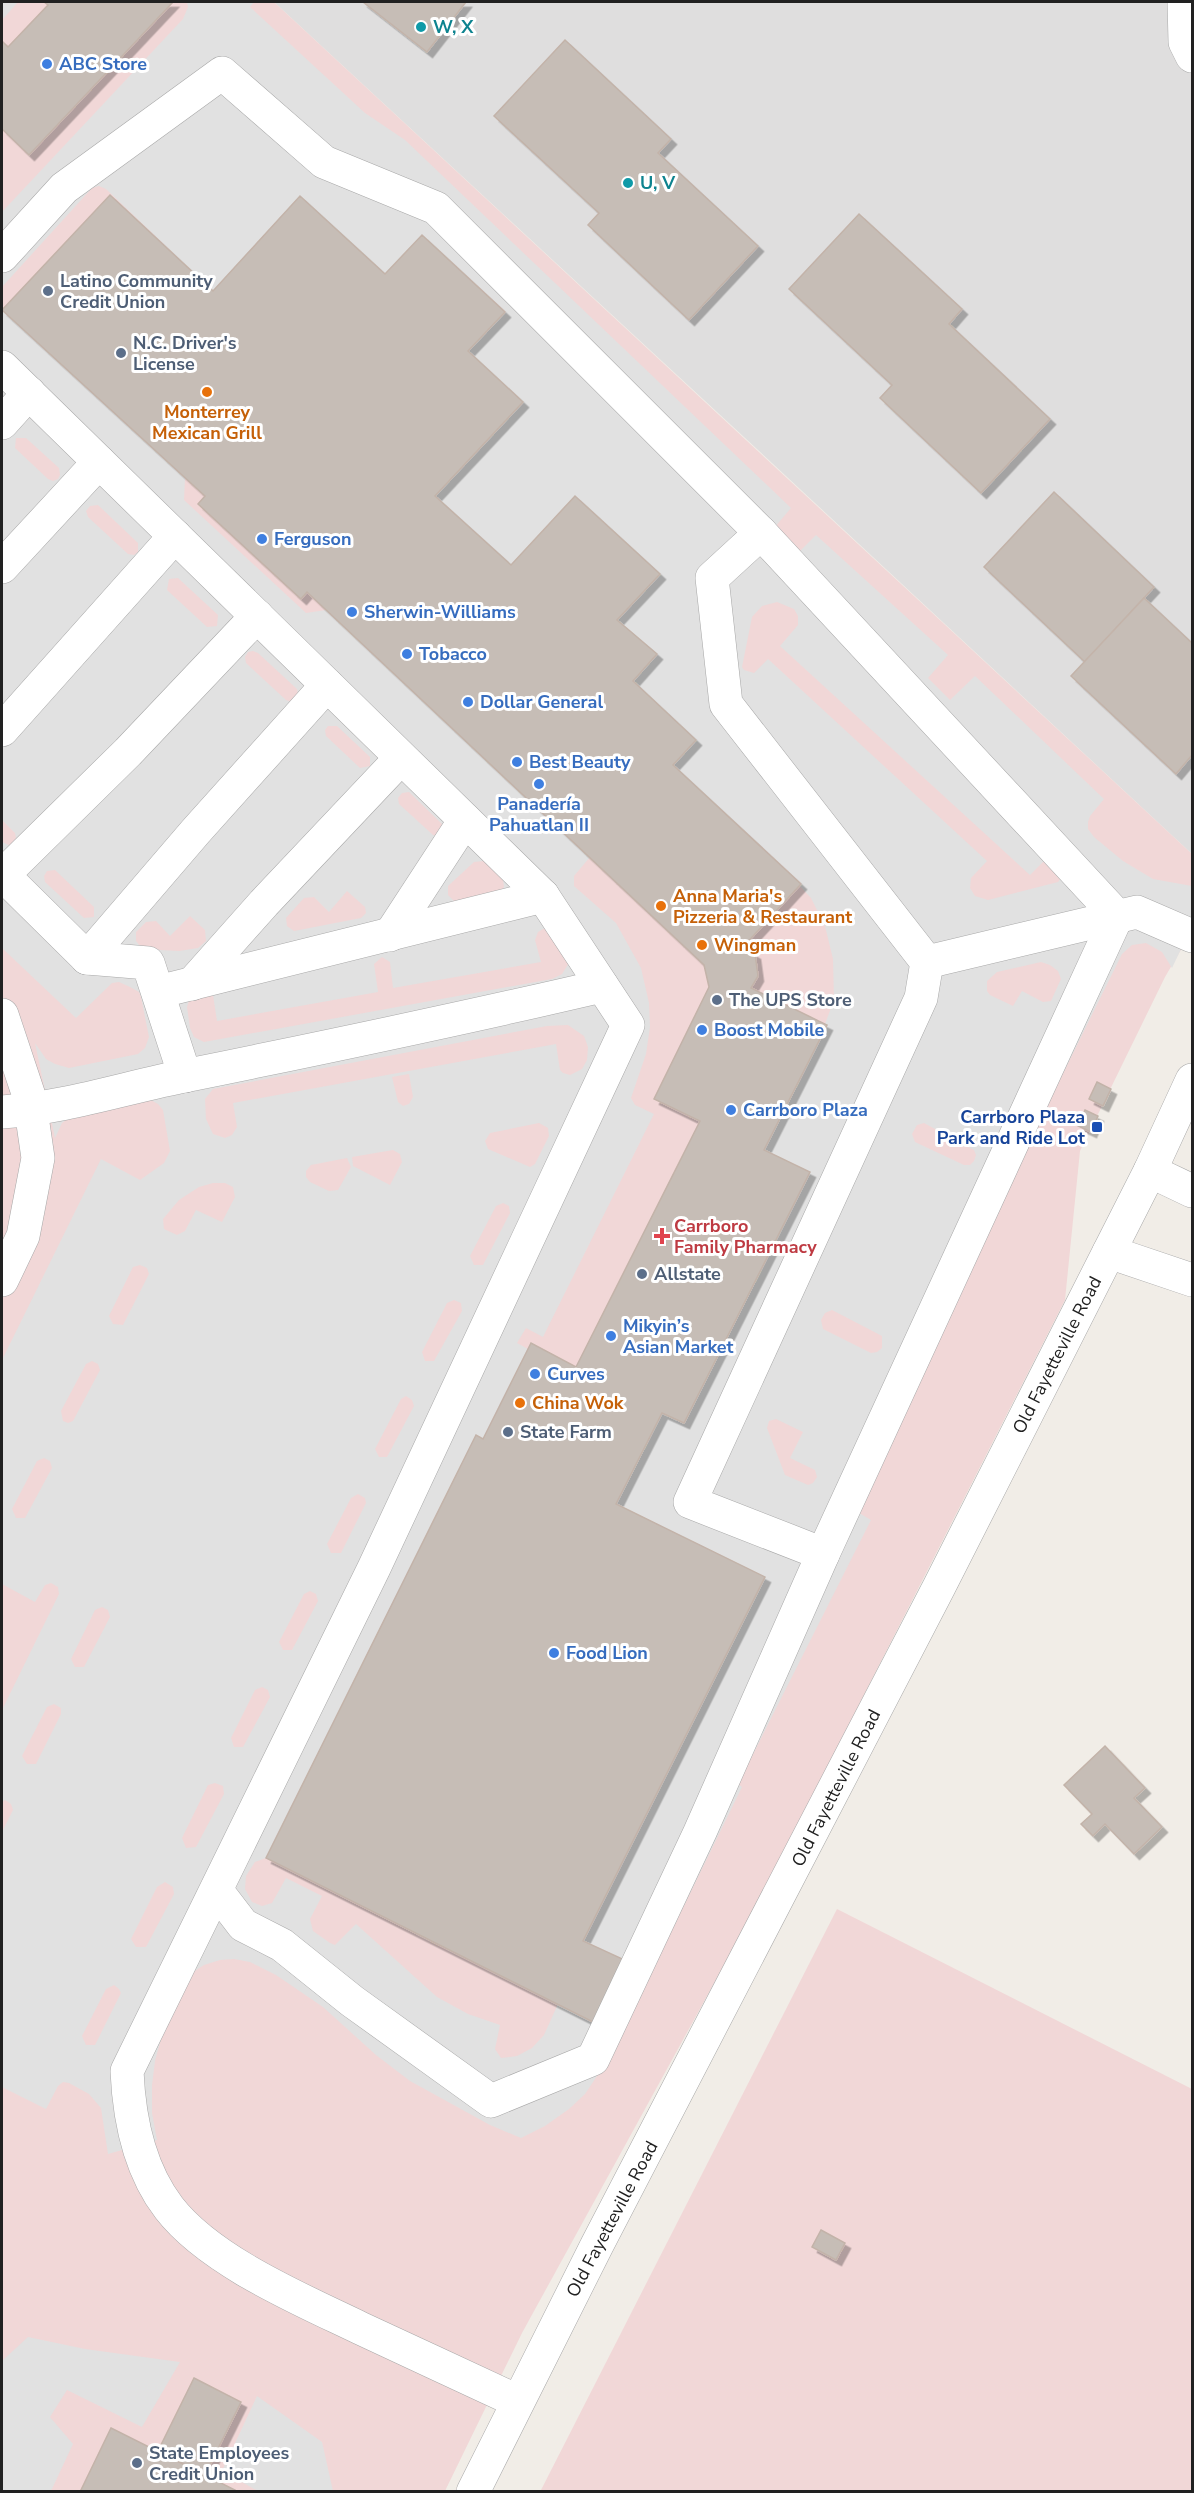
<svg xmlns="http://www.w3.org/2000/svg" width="1194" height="2493" font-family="'Nunito Sans',sans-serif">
  <defs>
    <filter id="shadow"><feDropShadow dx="5.5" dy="5.5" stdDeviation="0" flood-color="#0004"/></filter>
  </defs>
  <rect width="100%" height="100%" fill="#f1ede7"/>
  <path fill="#dfdede" d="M 274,2 L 1192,2 L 1192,854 L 772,463 Z"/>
  <g fill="#f1d7d7">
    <path d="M 2,2 L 274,2 L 1192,854 L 1192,931 L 1165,977 L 1080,1151 L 1065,1300 L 757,1905 L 522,2333 L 445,2491 L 2,2492 Z"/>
    <path d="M 837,1909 L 1192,2089 L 1192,2491 L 540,2492 Z"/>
  </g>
  <g fill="#e1e1e1" fill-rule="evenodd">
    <path d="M 2,2 L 18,2 L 2,20 Z"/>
    <path d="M 187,2 L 254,2 L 250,7 L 365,113 L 405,140 L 791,508 L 774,528 L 797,554 L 816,535 L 948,655 L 928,678 L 950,700 L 975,676 L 1104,799 L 1090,816 L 1088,822 L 1088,829 L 1094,837 L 1123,861 L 1153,879 L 1192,886 L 1192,926 L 1172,968 L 1162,952 L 1146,943 L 1132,945 L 1122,954 L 849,1507 L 871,1520 L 738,1784 L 742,1787 L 654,1967 L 597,2076 L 585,2094 L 569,2109 L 545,2126 L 521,2138 L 490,2125 L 410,2081 L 376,2055 L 323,2007 L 276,1975 L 250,1962 L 234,1959 L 220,1960 L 204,1965 L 190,1974 L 164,2028 L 155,2061 L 152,2085 L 152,2113 L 157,2140 L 108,2154 L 101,2108 L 89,2094 L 69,2083 L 63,2082 L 58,2086 L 46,2109 L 2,2087 L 2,1832 L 13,1810 L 11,1804 L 5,1800 L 2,1802 L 2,1710 L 59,1594 L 58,1587 L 51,1583 L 45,1585 L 35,1602 L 2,1584 L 2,1360 L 101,1159 L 140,1180 L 164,1163 L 170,1151 L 163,1110 L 158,1104 L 149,1099 L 76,1112 L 62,1123 L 55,1138 L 35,1043 L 46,1059 L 55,1064 L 69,1068 L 138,1054 L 145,1048 L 149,1037 L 141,997 L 139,992 L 130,987 L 119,982 L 112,983 L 76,1018 L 2,948 L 2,842 L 11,846 L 16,838 L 15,833 L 2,820 L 2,313 L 3,311 L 185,478 L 184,500 L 306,613 L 326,610 L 590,857 L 574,876 L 574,886 L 616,923 L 641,968 L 649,1003 L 650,1027 L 646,1054 L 631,1098 L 635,1105 L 654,1114 L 543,1337 L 526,1328 L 517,1343 L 528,1349 L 483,1439 L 476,1435 L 266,1858 L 255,1862 L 246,1876 L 245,1889 L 252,1902 L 262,1906 L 272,1903 L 286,1878 L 322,1896 L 310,1919 L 313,1931 L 330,1943 L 335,1945 L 356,1924 L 437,1997 L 468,2014 L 500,2025 L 495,2049 L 501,2058 L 517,2056 L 532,2048 L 544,2035 L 558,2004 L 597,2024 L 629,1962 L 583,1941 L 616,1504 L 662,1413 L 685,1422 L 810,1173 L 764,1150 L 827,1025 L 825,1024 L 834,1000 L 833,959 L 825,926 L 811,898 L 799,885 L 801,883 L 673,765 L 696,740 L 633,681 L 657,654 L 617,620 L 659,574 L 511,565 L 435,496 L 523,402 L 468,351 L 505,311 L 422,235 L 385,274 L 300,196 L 213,291 L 106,189 L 99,186 L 92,188 L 2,287 L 2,212 L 183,19 L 188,7 ZM 16,438 L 26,438 L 59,468 L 60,475 L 58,479 L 53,481 L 48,479 L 15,448 ZM 98,505 L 138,543 L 138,552 L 134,555 L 128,554 L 88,517 L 86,511 L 90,506 ZM 178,578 L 218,615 L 217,626 L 207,627 L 167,590 L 169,579 ZM 777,602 L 794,609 L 798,616 L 798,625 L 780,646 L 1030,875 L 1047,858 L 1064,874 L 1058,882 L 988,900 L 975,896 L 970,888 L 971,878 L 987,861 L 768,659 L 754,673 L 744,670 L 742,667 L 752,617 L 762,606 ZM 253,651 L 258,653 L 297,689 L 298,694 L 291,702 L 286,700 L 246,663 L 245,657 L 248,652 ZM 328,726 L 337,726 L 370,757 L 370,766 L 360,768 L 326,736 L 325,730 ZM 409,792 L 443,825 L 437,836 L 433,835 L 399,804 L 398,798 L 402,793 ZM 484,861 L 503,879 L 504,887 L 499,893 L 454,901 L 448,895 L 448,886 L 474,862 ZM 55,870 L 94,907 L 94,917 L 84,918 L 45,882 L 44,876 L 47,871 ZM 347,891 L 365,907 L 366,913 L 361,918 L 294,931 L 287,926 L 286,918 L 304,898 L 314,897 L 329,912 ZM 190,916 L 205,930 L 206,941 L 198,948 L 179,951 L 160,950 L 140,946 L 136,941 L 136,932 L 146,922 L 156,921 L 170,936 ZM 545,928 L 569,963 L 562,974 L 552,979 L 204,1042 L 194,1037 L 190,1028 L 187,1007 L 190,997 L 206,990 L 213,995 L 217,1021 L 378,992 L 374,964 L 382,957 L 390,962 L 393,988 L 541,962 L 535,940 L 538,932 ZM 1041,962 L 1050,965 L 1058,971 L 1061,979 L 1051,1001 L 1043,1002 L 1022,991 L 1013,1006 L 990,995 L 987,991 L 987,981 L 997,972 ZM 568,1025 L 584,1036 L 588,1047 L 587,1060 L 582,1069 L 570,1075 L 563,1073 L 560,1070 L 556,1044 L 233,1103 L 237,1127 L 232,1135 L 225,1138 L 213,1134 L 206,1119 L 205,1099 L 213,1089 L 547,1026 ZM 409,1074 L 413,1097 L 409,1104 L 403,1106 L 398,1102 L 392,1077 ZM 539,1123 L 548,1128 L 549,1136 L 535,1164 L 530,1167 L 488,1149 L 485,1141 L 490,1133 ZM 924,1123 L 974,1150 L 976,1155 L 974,1161 L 970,1165 L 964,1165 L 915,1142 L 912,1134 L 917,1125 ZM 393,1150 L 400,1154 L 402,1162 L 390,1185 L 353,1166 L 352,1157 ZM 347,1158 L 351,1167 L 338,1190 L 329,1191 L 310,1182 L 306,1177 L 306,1171 L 311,1165 ZM 213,1183 L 225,1183 L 233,1187 L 235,1197 L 222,1222 L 196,1210 L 185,1231 L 177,1235 L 164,1229 L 163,1219 L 179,1200 L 199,1187 ZM 503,1203 L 509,1206 L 510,1213 L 483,1265 L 474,1265 L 470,1256 L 496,1206 ZM 140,1265 L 147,1268 L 149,1274 L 123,1325 L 113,1324 L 109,1316 L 133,1267 ZM 454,1300 L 461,1303 L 462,1311 L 434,1361 L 425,1361 L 422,1352 L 447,1303 ZM 832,1310 L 882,1336 L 882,1348 L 877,1352 L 871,1353 L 823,1329 L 821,1320 L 825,1313 ZM 92,1361 L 98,1364 L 100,1370 L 73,1421 L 68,1423 L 63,1421 L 61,1411 L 86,1364 ZM 406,1396 L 412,1400 L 414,1406 L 387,1457 L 379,1457 L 375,1449 L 401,1399 ZM 776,1419 L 803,1432 L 790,1458 L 815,1470 L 817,1477 L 813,1483 L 808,1485 L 785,1475 L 767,1428 L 769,1421 ZM 44,1458 L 50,1461 L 52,1468 L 25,1518 L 16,1518 L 12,1509 L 37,1461 ZM 358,1494 L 365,1498 L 366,1503 L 341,1553 L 331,1553 L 327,1544 L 351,1498 ZM 310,1591 L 316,1594 L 318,1601 L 292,1650 L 283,1650 L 279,1642 L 304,1594 ZM 102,1607 L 108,1610 L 110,1617 L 84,1667 L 75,1667 L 71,1659 L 95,1610 ZM 262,1687 L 268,1690 L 270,1697 L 243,1747 L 234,1747 L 231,1738 L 255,1690 ZM 54,1704 L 61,1708 L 61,1714 L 36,1764 L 27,1764 L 22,1756 L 47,1707 ZM 215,1783 L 223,1786 L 224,1794 L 196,1847 L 186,1848 L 182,1838 L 208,1785 ZM 165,1882 L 173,1887 L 174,1894 L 146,1947 L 136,1947 L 131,1939 L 157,1887 ZM 114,1985 L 119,1989 L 121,1993 L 95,2045 L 86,2045 L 82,2036 L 106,1989 Z"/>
    <path d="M 28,2337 L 85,2349 L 180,2362 L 142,2427 L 67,2390 L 50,2417 L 73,2444 L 51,2491 L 2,2491 L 2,2361 Z"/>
    <path d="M 257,2396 L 322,2442 L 333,2491 L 258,2491 L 222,2471 Z"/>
  </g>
  <g fill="#c6bdb6" stroke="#c3b3a9" stroke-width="1.5" filter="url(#shadow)">
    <path d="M 44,2 L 173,2 L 29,155 L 2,129 L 2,41 L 8,47 L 48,5 Z"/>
    <path d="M 363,2 L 466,2 L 427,52 Z"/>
    <path d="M 565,40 L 671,139 L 658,153 L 758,246 L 689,320 L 588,225 L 599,213 L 494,116 Z"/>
    <path d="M 110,195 L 213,291 L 300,196 L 385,274 L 422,235 L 505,312 L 468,351 L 523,402 L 435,496 L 511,565 L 575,496 L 660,574 L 617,620 L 657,654 L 633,681 L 696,740 L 673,765 L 801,884 L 743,947 L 755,954 L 758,976 L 751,988 L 827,1025 L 764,1150 L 810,1172 L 684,1423 L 662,1413 L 616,1504 L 765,1577 L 583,1941 L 629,1962 L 597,2024 L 266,1858 L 476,1435 L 483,1439 L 531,1343 L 576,1367 L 700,1121 L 654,1099 L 709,987 L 704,965 L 307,592 L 301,599 L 198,504 L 205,496 L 2,310 Z"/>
    <path d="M 859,214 L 962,309 L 949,324 L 1050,419 L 981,493 L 880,398 L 892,385 L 789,289 Z"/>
    <path d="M 1054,492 L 1154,587 L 1085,662 L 984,567 Z"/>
    <path d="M 1144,598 L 1192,643 L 1192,755 L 1176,774 L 1071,676 Z"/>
    <path d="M 1097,1082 L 1111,1089 L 1103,1106 L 1089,1099 Z"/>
    <path d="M 1085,1110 L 1098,1116 L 1091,1132 L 1078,1126 Z"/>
    <path d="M 1105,1746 L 1145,1788 L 1134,1798 L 1162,1827 L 1134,1854 L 1105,1824 L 1093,1836 L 1081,1824 L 1092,1814 L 1064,1785 Z"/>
    <path d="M 821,2230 L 845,2243 L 836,2260 L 812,2247 Z"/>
    <path d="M 194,2378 L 241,2402 L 205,2475 L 158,2451 Z"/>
    <path d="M 111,2428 L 235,2490 L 234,2492 L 80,2492 Z"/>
  </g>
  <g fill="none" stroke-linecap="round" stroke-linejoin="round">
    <g stroke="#a8a8a8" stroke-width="34">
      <g id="minor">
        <path d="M 1184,2 L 1185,42 L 1192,56"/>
        <path d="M 2,256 L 64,188 L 222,73 L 324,162 L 436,208 L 761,533"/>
        <path d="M 2,367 L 543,896 L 628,1025 L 374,1568 L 127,2071 C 129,2118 139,2169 169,2208 C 210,2261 300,2299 360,2328 C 412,2352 465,2377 517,2401"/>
        <path d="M 2,423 L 29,393"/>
        <path d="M 761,533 L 1117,916 L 823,1554 L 690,1502 L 921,998 L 927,962 L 726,704 L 712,578 Z"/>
        <path d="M 2,567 L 99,462"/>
        <path d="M 2,730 L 175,536"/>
        <path d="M 2,874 L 87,958 L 148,963 L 185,1076"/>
        <path d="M 3,875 L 128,752 L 257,616"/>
        <path d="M 390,935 L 465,820"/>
        <path d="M 87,958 L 196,831 L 327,685"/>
        <path d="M 927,962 L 1137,912 L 1192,936"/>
        <path d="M 192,984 L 264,903 L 401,758"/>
        <path d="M 158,992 L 543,896"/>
        <path d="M 2,1015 L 29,1096 L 38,1158 L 23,1236 L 2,1280"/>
        <path d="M 2,1112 C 65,1108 127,1087 189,1075 C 327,1047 465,1018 602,986"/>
        <path d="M 1150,1171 L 1192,1191"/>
        <path d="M 1109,1252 L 1192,1280"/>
        <path d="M 217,1891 L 243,1925 L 282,1945 L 352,2001 L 491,2101 L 593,2059 L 700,1832 L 823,1554"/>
        <path d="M 473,2492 L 597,2245 L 939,1587 L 1150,1171 L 1192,1080"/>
      </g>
    </g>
    <use href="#minor" stroke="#fff" stroke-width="33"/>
  </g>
  <g fill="#0f9aa8" stroke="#fff" stroke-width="2">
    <circle cx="421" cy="27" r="6"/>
    <circle cx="628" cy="183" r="6"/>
  </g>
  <g fill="#3f7fe0" stroke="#fff" stroke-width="2">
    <circle cx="47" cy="64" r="6"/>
    <circle cx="262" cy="539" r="6"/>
    <circle cx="352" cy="612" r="6"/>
    <circle cx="407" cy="654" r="6"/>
    <circle cx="468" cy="702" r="6"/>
    <circle cx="517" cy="762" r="6"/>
    <circle cx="539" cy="784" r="6"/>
    <circle cx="702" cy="1030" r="6"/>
    <circle cx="731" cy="1110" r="6"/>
    <circle cx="611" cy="1336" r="6"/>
    <circle cx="535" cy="1374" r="6"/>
    <circle cx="554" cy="1653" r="6"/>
  </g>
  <g fill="#5c6f8a" stroke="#fff" stroke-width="2">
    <circle cx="48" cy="291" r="6"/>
    <circle cx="121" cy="353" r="6"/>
    <circle cx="717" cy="1000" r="6"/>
    <circle cx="642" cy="1274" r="6"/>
    <circle cx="508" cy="1432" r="6"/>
    <circle cx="137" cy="2463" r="6"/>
  </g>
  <g fill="#e8710a" stroke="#fff" stroke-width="2">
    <circle cx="207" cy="392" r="6"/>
    <circle cx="661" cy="906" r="6"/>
    <circle cx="702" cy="945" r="6"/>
    <circle cx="520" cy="1403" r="6"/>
  </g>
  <rect fill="#1a4fb4" stroke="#fff" stroke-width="2" x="1091" y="1121" width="12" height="12" rx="3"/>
  <path fill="#e0444e" stroke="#fff" stroke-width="2" d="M659 1227h6v6h6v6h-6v6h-6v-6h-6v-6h6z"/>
  <g text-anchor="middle" stroke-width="6" stroke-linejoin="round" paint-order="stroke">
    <g font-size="18" font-weight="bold" fill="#0d838f" stroke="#fff" text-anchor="start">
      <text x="433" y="33">W, X</text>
      <text x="640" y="189">U, V</text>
    </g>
    <g font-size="18" font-weight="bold" fill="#366cbe" stroke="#fff" text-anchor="start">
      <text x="59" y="70">ABC Store</text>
      <text x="274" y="545">Ferguson</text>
      <text x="364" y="618">Sherwin-Williams</text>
      <text x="419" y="660">Tobacco</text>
      <text x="480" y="708">Dollar General</text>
      <text x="529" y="768">Best Beauty</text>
      <text x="539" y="810" text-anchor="middle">Panadería<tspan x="539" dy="21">Pahuatlan II</tspan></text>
      <text x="714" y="1036">Boost Mobile</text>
      <text x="743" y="1116">Carrboro Plaza</text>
      <text x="623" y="1332">Mikyin’s<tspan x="623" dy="21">Asian Market</tspan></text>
      <text x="547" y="1380">Curves</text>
      <text x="566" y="1659">Food Lion</text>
    </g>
    <g font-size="18" font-weight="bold" fill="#4e5e75" stroke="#fff" text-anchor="start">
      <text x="60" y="287">Latino Community<tspan x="60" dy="21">Credit Union</tspan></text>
      <text x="133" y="349">N.C. Driver's<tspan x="133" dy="21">License</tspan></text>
      <text x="729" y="1006">The UPS Store</text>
      <text x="654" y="1280">Allstate</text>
      <text x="520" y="1438">State Farm</text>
      <text x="149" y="2459">State Employees<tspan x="149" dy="21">Credit Union</tspan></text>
    </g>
    <g font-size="18" font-weight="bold" fill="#c56008" stroke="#fff" text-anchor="start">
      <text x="207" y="418" text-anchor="middle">Monterrey<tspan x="207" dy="21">Mexican Grill</tspan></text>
      <text x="673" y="902">Anna Maria's<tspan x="673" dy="21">Pizzeria &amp; Restaurant</tspan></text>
      <text x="714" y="951">Wingman</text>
      <text x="532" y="1409">China Wok</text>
    </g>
    <g font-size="18" font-weight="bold" fill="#164399" stroke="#fff" text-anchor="end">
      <text x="1085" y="1123">Carrboro Plaza<tspan x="1085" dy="21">Park and Ride Lot</tspan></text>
    </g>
    <g font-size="18" font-weight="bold" fill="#be3a42" stroke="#fff" text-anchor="start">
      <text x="674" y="1232">Carrboro<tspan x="674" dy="21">Family Pharmacy</tspan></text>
    </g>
    <g font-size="18" fill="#212121" stroke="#fff">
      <text transform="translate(1057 1355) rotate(-63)" y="6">Old Fayetteville Road</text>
      <text transform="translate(836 1788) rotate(-63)" y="6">Old Fayetteville Road</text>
      <text transform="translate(612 2219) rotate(-62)" y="6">Old Fayetteville Road</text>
    </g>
  </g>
  <rect width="1194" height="2493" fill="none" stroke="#212121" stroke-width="6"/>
</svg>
